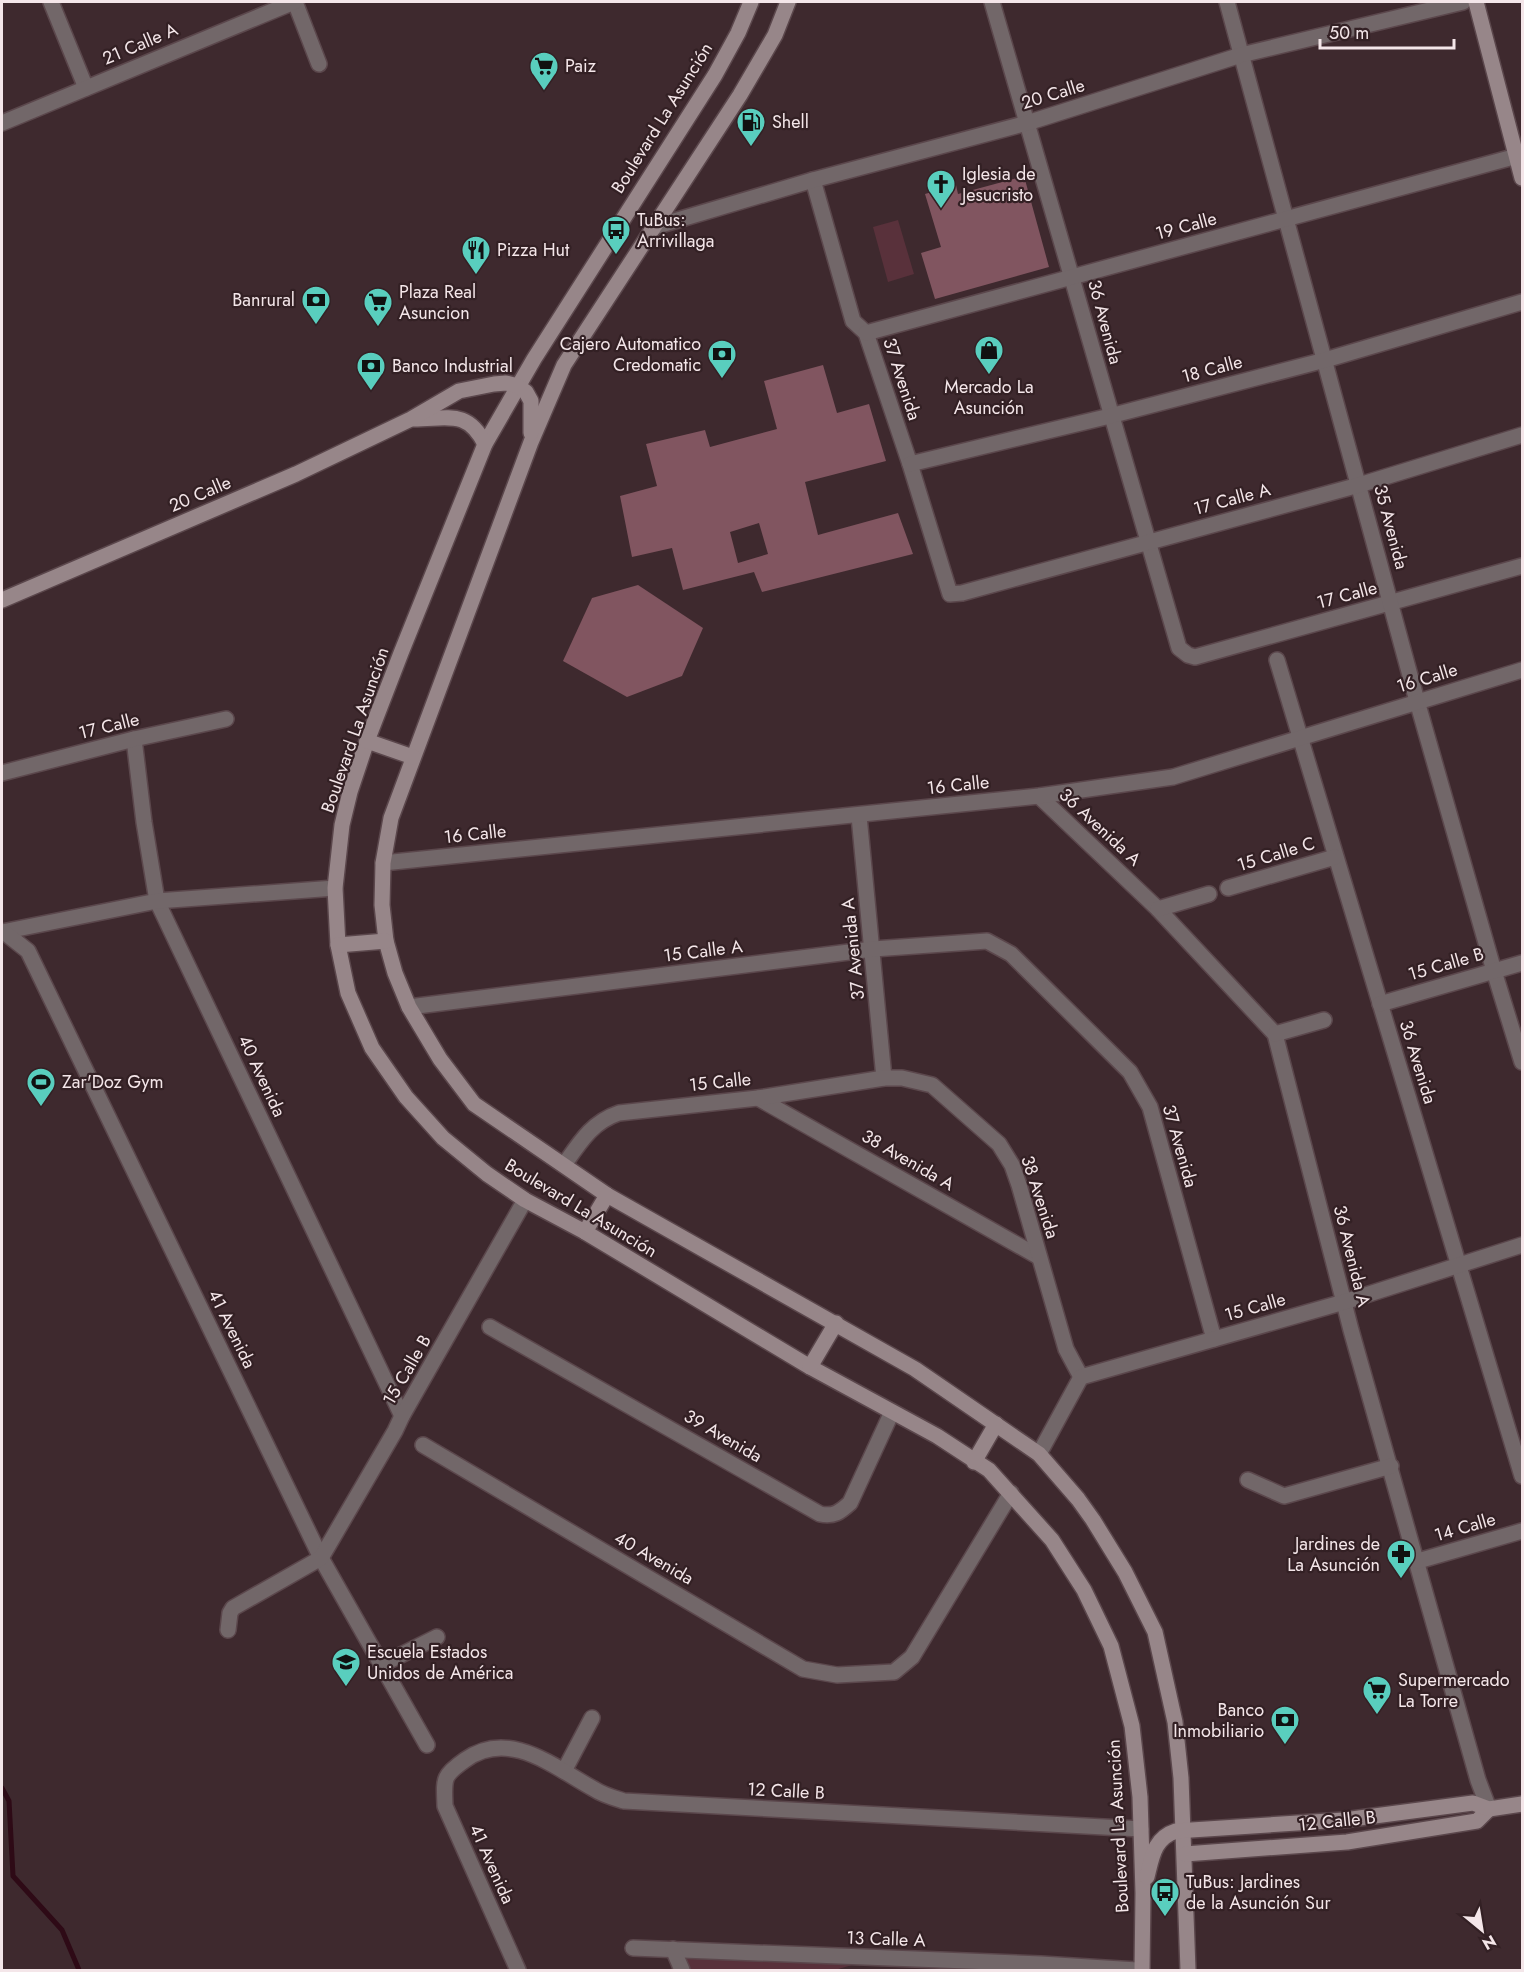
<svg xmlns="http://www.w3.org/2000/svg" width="1524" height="1972" font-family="Jost,sans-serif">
  <rect width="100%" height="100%" fill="#3e292e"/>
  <g fill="#59313b">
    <path d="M 898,220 L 914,274 L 888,282 L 873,227 Z"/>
    <path d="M 683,1956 L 852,1965 L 835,1970 L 688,1970 Z"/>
  </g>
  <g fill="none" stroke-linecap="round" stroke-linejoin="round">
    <path stroke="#2e0a16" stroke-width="5" d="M 2,1788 L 9,1801 L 13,1876 L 62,1930 L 79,1970"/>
  </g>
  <g fill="#815560" fill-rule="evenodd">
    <path d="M 1024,176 L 1049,267 L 935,299 L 921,253 L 941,247 L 925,194 L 956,185 L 958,194 Z"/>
    <path d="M 823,365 L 837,413 L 869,404 L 886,461 L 805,482 L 818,535 L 898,513 L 913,554 L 762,592 L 754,572 L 683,590 L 672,548 L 632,557 L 620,496 L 657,486 L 646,444 L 705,430 L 710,447 L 777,429 L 764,381 ZM 759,523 L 768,554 L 738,563 L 730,532 Z"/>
    <path d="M 638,585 L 703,628 L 682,676 L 627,697 L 563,661 L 592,598 Z"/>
  </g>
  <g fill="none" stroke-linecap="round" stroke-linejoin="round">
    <g stroke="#5b474c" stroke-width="18">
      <g id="street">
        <path d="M 51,2 L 86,88"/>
        <path d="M 295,2 L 319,64"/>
        <path d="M 992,2 L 1179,648 L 1188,655 L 1195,657 L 1522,566"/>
        <path d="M 1227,2 L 1417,701 L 1494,971 L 1522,1062"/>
        <path d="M 2,123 L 294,2"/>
        <path d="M 813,180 L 853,321 L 866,333 L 910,464 L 950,594 L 962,593 L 1359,485 L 1522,435"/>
        <path d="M 654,227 L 813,180 L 1027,123 L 1241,55 L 1463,2"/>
        <path d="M 866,333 L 1517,156"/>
        <path d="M 910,464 L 1110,416 L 1325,360 L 1522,302"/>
        <path d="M 1277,660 L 1522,1476"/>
        <path d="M 134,739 L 144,822 L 157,901 L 402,1416"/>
        <path d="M 2,773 L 134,739 L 226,719"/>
        <path d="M 1039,796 L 1158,909 L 1275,1034 L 1351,1330 L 1478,1780 L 1489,1809"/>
        <path d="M 859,816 L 884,1078"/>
        <path d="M 383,863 L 1039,796 L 1173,777 L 1522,670"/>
        <path d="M 1228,888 L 1335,857"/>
        <path d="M 1158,909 L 1209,894"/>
        <path d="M 2,932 L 157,901 L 335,888"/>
        <path d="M 4,932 L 28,951 L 321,1558 L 427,1745"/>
        <path d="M 1380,1004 L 1522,963"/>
        <path d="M 409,1007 L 873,949 L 987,941 L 1011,954 L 1130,1072 L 1150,1107 L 1214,1339"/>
        <path d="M 1275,1034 L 1324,1020"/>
        <path d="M 758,1098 L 1039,1257"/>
        <path d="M 564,1165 C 580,1142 592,1122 619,1113 L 758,1098 L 884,1078 L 902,1078 L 932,1085 L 999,1144 L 1012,1165 L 1019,1185 L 1066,1349 L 1081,1377"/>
        <path d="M 490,1327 L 820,1514 C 834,1517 840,1512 850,1503 L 892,1412"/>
        <path d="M 423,1445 L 803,1669 L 837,1675 L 894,1672 L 912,1657 L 1011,1493"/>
        <path d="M 1039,1454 L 1081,1377 L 1344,1302 L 1522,1245"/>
        <path d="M 1248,1480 L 1284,1496 L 1391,1466"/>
        <path d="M 1418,1561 L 1522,1531"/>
        <path d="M 228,1630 L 230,1613 L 233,1608 L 321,1558 L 395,1431 L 402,1416 L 525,1200"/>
        <path d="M 383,1664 L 437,1637"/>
        <path d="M 564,1771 L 592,1718"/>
        <path d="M 633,1948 L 1041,1964 L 1137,1970"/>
        <path d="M 673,1949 L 682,1970"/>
        <path d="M 518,1970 L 445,1806 C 444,1779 442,1776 465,1760 C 509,1728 554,1767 594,1789 C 603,1795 614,1798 624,1801 L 1141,1829"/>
      </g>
    </g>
    <g stroke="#5b474c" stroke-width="18">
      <g id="secondary">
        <path d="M 751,2 L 738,33 L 715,75 L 534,359 L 485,444 L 401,653 L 367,741 L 350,792 L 342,825 L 335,888 L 338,945 L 348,993 L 372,1048 L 406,1097 L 443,1138 L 487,1174 L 525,1200 L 585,1232 L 810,1367 L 937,1436 L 989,1470 L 1052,1540 L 1084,1590 L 1111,1646 L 1132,1726 L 1140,1797 L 1143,1893 L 1142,1970"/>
        <path d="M 788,2 L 775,35 L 740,95 L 564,365 L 531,442 L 391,818 L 383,863 L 382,905 L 386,941 L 395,973 L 409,1007 L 440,1059 L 474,1104 L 607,1195 L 915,1369 L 1039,1454 L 1078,1499 L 1093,1520 L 1125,1572 L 1155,1632 L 1175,1722 L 1181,1778 L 1188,1970"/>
        <path d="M 1476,2 L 1522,178"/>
        <path d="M 414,419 C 448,419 467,409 485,444"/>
        <path d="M 2,600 L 296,474 L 411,419 L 459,391 L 494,384 L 506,383 L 518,386 L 526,392 L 531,401 L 531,433"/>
        <path d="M 367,741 L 413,757"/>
        <path d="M 338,945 L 386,941"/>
        <path d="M 585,1232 L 607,1195"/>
        <path d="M 810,1367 L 836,1323"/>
        <path d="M 974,1462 L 996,1424"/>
        <path d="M 1185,1854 L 1347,1842 L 1477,1821 L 1489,1809"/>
        <path d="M 1147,1877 C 1152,1857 1154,1838 1176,1831 L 1344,1820 L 1473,1803 L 1489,1809 L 1522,1804"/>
      </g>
    </g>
    <use href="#street" stroke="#726769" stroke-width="15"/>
    <use href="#secondary" stroke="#978689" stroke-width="15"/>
  </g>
  <defs>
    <g id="supermarket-pin" transform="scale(1.5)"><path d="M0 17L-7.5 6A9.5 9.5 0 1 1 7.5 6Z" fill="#59cebe" stroke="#332024"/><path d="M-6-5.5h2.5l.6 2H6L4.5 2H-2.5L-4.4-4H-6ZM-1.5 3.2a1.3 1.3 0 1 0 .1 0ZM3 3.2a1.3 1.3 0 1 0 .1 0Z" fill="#111"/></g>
    <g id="fuel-pin" transform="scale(1.5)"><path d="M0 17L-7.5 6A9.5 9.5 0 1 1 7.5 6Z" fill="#59cebe" stroke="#332024"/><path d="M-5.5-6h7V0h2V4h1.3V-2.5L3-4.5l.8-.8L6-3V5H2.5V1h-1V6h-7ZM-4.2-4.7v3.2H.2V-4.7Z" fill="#111"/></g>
    <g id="church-pin" transform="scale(1.5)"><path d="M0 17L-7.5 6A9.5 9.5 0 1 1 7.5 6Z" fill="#59cebe" stroke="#332024"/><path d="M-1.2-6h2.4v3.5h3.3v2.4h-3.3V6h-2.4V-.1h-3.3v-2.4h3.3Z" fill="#111"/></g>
    <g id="bus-pin" transform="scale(1.5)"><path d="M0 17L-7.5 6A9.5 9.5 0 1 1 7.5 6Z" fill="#59cebe" stroke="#332024"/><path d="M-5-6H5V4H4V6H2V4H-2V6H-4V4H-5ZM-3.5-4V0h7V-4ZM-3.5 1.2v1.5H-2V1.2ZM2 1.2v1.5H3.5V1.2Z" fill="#111"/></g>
    <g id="restaurant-pin" transform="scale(1.5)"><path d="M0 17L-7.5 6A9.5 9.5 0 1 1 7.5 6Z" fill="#59cebe" stroke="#332024"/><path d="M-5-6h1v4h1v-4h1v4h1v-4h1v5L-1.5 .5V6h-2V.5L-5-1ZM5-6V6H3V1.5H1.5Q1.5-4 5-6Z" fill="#111"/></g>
    <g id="bank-pin" transform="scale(1.5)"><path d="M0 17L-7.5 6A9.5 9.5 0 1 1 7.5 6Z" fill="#59cebe" stroke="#332024"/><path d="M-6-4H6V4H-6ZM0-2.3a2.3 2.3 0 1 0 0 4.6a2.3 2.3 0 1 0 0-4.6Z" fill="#111"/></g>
    <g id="shop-pin" transform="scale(1.5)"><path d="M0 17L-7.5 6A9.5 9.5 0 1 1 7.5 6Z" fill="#59cebe" stroke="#332024"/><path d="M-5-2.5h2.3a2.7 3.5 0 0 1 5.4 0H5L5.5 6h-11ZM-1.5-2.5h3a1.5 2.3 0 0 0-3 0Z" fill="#111"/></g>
    <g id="stadium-pin" transform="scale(1.5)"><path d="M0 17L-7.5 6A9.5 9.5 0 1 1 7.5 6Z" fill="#59cebe" stroke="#332024"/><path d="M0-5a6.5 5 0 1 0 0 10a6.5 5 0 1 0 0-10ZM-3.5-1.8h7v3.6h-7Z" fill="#111"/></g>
    <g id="pharmacy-pin" transform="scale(1.5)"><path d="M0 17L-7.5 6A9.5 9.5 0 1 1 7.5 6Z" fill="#59cebe" stroke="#332024"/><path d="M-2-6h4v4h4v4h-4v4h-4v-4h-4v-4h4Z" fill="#111"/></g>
    <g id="school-pin" transform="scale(1.5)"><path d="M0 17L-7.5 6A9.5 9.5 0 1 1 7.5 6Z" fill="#59cebe" stroke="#332024"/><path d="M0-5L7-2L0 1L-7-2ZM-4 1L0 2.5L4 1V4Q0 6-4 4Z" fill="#111"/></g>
  </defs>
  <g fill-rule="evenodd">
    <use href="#supermarket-pin" x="544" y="66"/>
    <use href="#fuel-pin" x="751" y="122"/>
    <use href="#church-pin" x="941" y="184"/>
    <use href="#bus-pin" x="616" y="230"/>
    <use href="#restaurant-pin" x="476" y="250"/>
    <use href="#bank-pin" x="316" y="300"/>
    <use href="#supermarket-pin" x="378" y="302"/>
    <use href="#shop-pin" x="989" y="350"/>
    <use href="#bank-pin" x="722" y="354"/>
    <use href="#bank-pin" x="371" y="366"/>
    <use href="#stadium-pin" x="41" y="1082"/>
    <use href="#pharmacy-pin" x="1401" y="1554"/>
    <use href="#school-pin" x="346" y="1662"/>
    <use href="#supermarket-pin" x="1377" y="1690"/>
    <use href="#bank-pin" x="1285" y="1720"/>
    <use href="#bus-pin" x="1165" y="1892"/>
  </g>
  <g text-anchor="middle" stroke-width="4.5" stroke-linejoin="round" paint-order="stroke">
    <g font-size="18" fill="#f4e6e9" stroke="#332024">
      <text transform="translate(140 44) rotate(-23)" y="6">21 Calle A</text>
      <text transform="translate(1053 94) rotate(-17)" y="6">20 Calle</text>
      <text transform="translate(662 118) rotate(-58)" y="6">Boulevard La Asunción</text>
      <text transform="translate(1186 226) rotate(-15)" y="6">19 Calle</text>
      <text transform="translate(1105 322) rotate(75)" y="6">36 Avenida</text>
      <text transform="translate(1212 369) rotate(-15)" y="6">18 Calle</text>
      <text transform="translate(902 379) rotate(72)" y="6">37 Avenida</text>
      <text transform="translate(200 494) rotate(-23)" y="6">20 Calle</text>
      <text transform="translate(1232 499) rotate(-15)" y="6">17 Calle A</text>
      <text transform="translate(1391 527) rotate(75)" y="6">35 Avenida</text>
      <text transform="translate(1347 595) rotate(-15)" y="6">17 Calle</text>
      <text transform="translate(1427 678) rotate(-17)" y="6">16 Calle</text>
      <text transform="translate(109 726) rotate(-14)" y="6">17 Calle</text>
      <text transform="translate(355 730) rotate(-71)" y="6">Boulevard La Asunción</text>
      <text transform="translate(958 785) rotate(-6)" y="6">16 Calle</text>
      <text transform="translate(1100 827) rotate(43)" y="6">36 Avenida A</text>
      <text transform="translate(475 834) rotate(-6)" y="6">16 Calle</text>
      <text transform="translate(1276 854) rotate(-17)" y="6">15 Calle C</text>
      <text transform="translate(853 949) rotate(-96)" y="6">37 Avenida A</text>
      <text transform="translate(703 951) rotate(-7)" y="6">15 Calle A</text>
      <text transform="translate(1446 964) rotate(-16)" y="6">15 Calle B</text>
      <text transform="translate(1418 1062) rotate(73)" y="6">36 Avenida</text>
      <text transform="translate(262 1076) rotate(65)" y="6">40 Avenida</text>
      <text transform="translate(720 1082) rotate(-6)" y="6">15 Calle</text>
      <text transform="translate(1180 1146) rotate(74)" y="6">37 Avenida</text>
      <text transform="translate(908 1160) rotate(30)" y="6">38 Avenida A</text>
      <text transform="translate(1040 1197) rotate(72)" y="6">38 Avenida</text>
      <text transform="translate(581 1208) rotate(31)" y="6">Boulevard La Asunción</text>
      <text transform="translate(1352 1256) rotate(76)" y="6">36 Avenida A</text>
      <text transform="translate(1255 1307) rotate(-16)" y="6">15 Calle</text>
      <text transform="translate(232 1329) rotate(64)" y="6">41 Avenida</text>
      <text transform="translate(407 1370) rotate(-60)" y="6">15 Calle B</text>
      <text transform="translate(723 1436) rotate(30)" y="6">39 Avenida</text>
      <text transform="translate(1465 1527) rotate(-16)" y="6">14 Calle</text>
      <text transform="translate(654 1558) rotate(30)" y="6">40 Avenida</text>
      <text transform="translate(786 1791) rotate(3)" y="6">12 Calle B</text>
      <text transform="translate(1337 1821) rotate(-6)" y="6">12 Calle B</text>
      <text transform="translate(1118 1826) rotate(-93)" y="6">Boulevard La Asunción</text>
      <text transform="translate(492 1864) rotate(66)" y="6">41 Avenida</text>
      <text transform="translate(886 1939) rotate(2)" y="6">13 Calle A</text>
    </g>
    <g font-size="18" fill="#f4e6e9" stroke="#332024" text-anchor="start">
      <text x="565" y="72">Paiz</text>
      <text x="772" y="128">Shell</text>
      <text x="962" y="180">Iglesia de<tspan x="962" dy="21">Jesucristo</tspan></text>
      <text x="637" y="226">TuBus:<tspan x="637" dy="21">Arrivillaga</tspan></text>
      <text x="497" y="256">Pizza Hut</text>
      <text x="399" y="298">Plaza Real<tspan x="399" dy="21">Asuncion</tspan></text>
      <text x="295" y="306" text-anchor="end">Banrural</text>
      <text x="701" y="350" text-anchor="end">Cajero Automatico<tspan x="701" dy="21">Credomatic</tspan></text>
      <text x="392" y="372">Banco Industrial</text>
      <text x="989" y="393" text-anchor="middle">Mercado La<tspan x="989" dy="21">Asunción</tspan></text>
      <text x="62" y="1088">Zar'Doz Gym</text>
      <text x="1380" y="1550" text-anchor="end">Jardines de<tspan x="1380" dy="21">La Asunción</tspan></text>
      <text x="367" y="1658">Escuela Estados<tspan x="367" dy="21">Unidos de América</tspan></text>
      <text x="1398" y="1686">Supermercado<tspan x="1398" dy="21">La Torre</tspan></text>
      <text x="1264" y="1716" text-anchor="end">Banco<tspan x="1264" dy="21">Inmobiliario</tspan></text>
      <text x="1186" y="1888">TuBus: Jardines<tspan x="1186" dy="21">de la Asunción Sur</tspan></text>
    </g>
  </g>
  <rect width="1524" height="1972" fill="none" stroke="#f4e6e9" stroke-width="6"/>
  <g transform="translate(1482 1930) rotate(150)" stroke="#332024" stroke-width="4.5" paint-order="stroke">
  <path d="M0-4.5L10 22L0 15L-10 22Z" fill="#f4e6e9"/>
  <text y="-9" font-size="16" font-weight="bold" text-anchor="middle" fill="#f4e6e9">N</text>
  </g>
  <path d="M1320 39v9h134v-9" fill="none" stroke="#f4e6e9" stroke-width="3"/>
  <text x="1329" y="39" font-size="18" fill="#f4e6e9" stroke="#332024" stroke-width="4.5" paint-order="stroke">50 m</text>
</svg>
